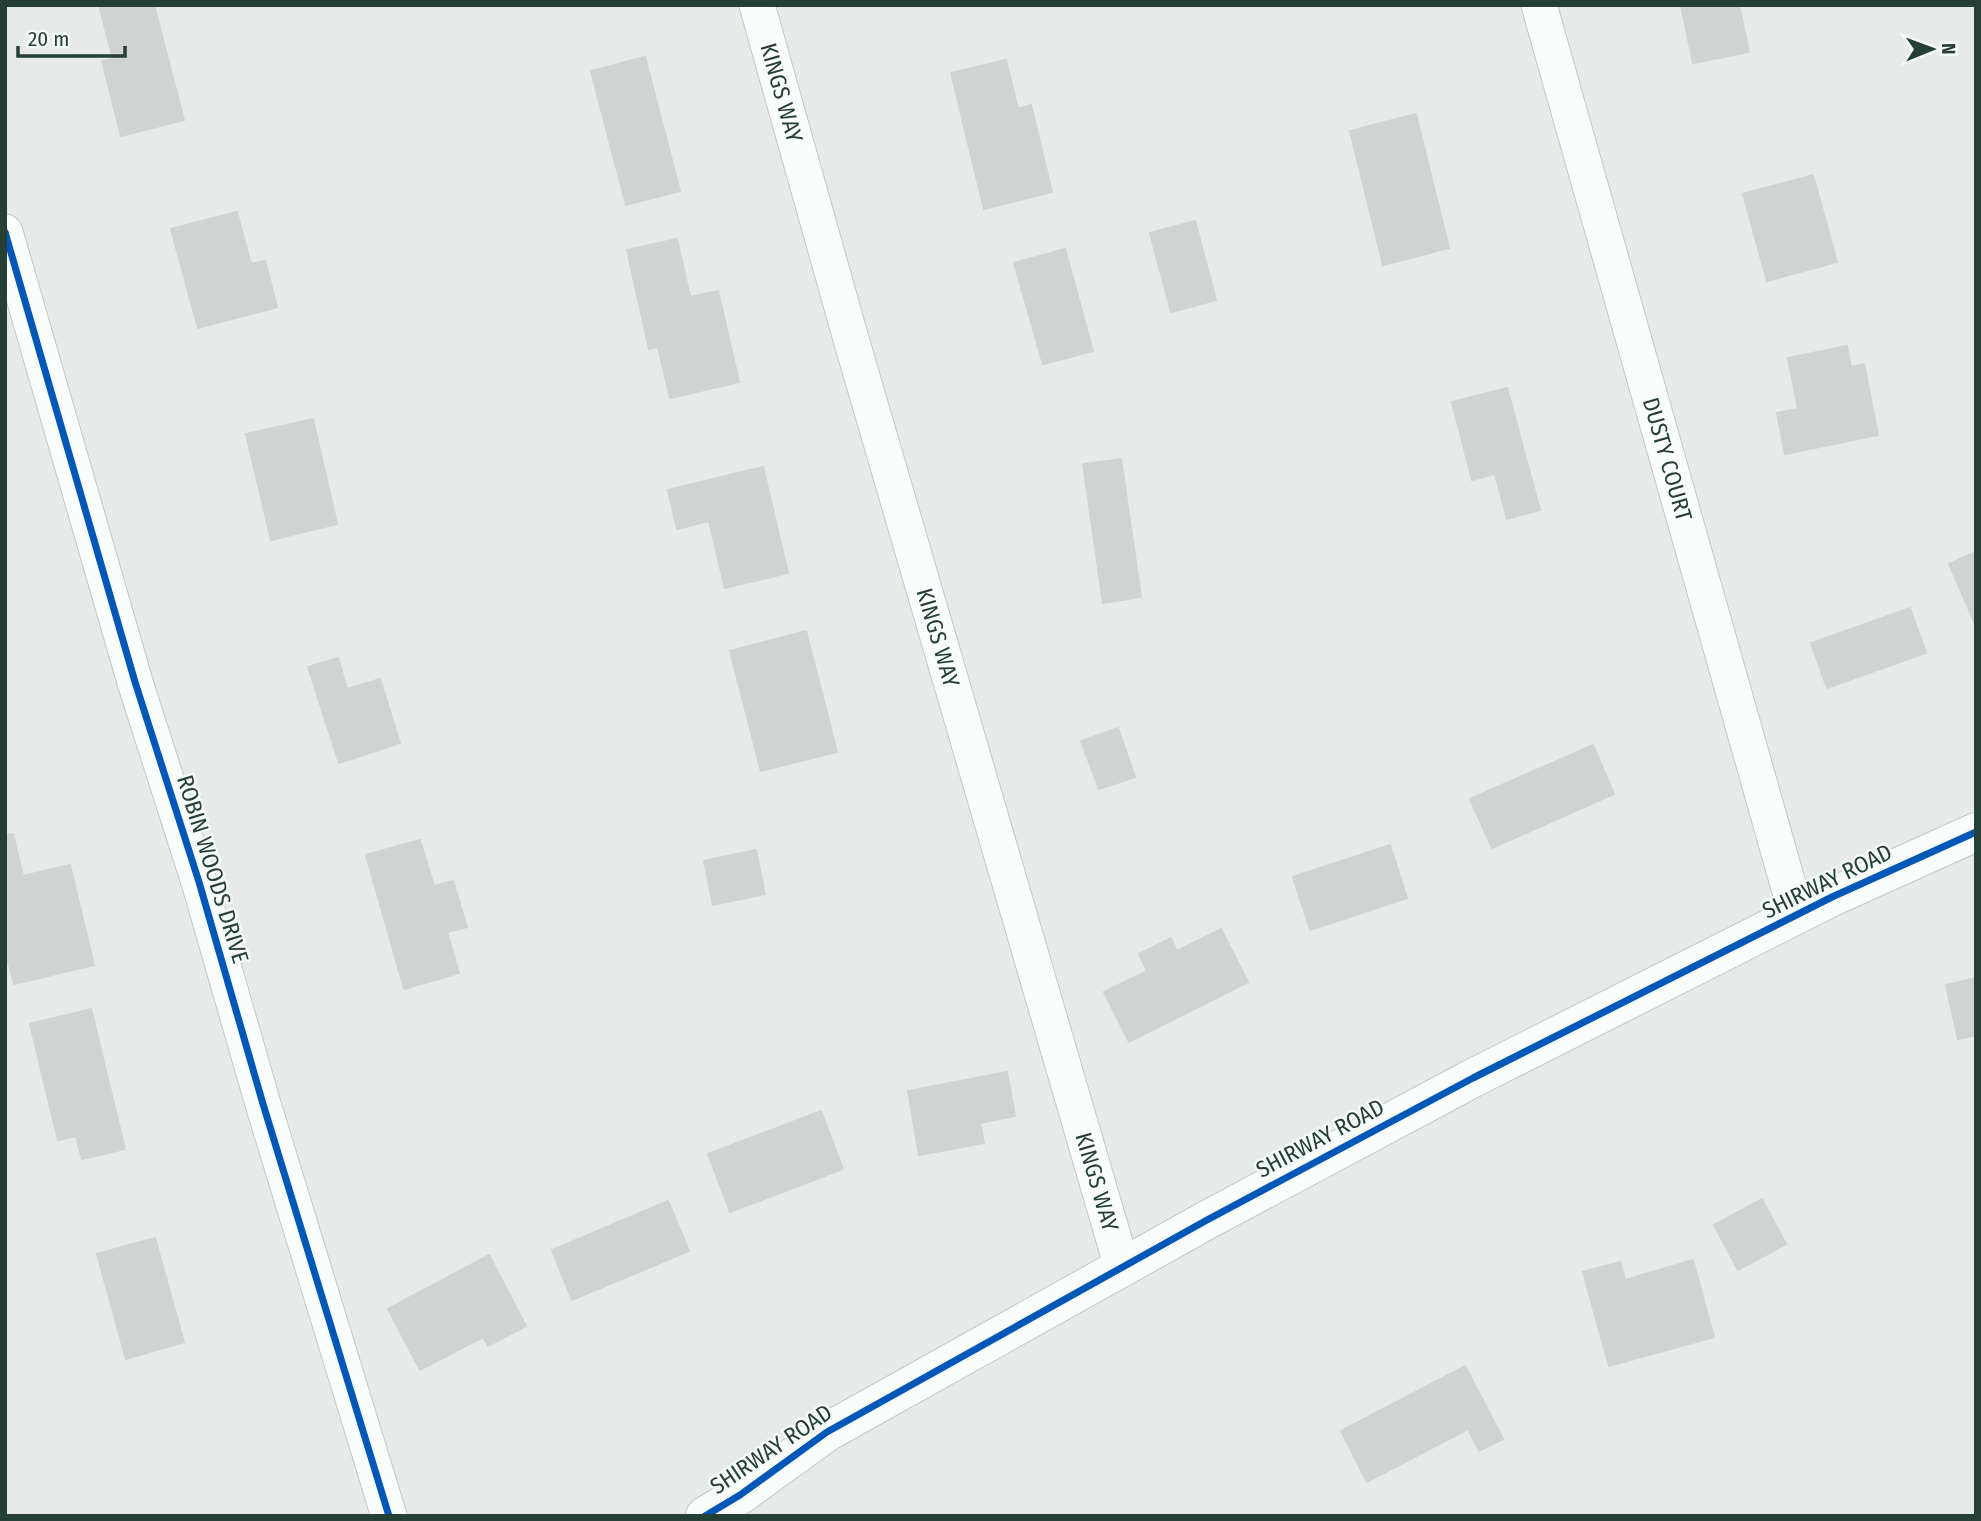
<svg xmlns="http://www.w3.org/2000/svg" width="1981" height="1521" font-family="'Fira Sans Condensed',sans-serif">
  <rect width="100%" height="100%" fill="#e6ebe9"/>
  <g fill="#cfd4d2" stroke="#cfd4d2" stroke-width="2">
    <path d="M 99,5 L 154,5 L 184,120 L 121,136 L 102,61 L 113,59 Z"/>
    <path d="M 1681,5 L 1739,5 L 1749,52 L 1693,63 Z"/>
    <path d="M 645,57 L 680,191 L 626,205 L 591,71 Z"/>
    <path d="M 1006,60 L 1018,109 L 1031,105 L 1052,192 L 984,209 L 951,73 Z"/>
    <path d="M 1416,114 L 1449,248 L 1383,265 L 1350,131 Z"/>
    <path d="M 1813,175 L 1837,262 L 1767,281 L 1743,194 Z"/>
    <path d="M 237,212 L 251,264 L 265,261 L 277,307 L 198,328 L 171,229 Z"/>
    <path d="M 1195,221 L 1216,300 L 1171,312 L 1150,233 Z"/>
    <path d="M 677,239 L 690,297 L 718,291 L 739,382 L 670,398 L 658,347 L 649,349 L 627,250 Z"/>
    <path d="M 1065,249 L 1093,351 L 1043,364 L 1014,263 Z"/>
    <path d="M 1847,346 L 1851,367 L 1864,364 L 1878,435 L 1785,454 L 1777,413 L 1798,409 L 1788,358 Z"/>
    <path d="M 1507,388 L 1540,510 L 1507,519 L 1495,474 L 1472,480 L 1452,402 Z"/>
    <path d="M 313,419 L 337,524 L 271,540 L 246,434 Z"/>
    <path d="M 1121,459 L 1141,597 L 1103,603 L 1083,464 Z"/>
    <path d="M 763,467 L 788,573 L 725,588 L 709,521 L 677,529 L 668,490 Z"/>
    <path d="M 1976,552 L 1976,626 L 1949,564 Z"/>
    <path d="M 1910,608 L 1926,653 L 1827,688 L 1811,643 Z"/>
    <path d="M 806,631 L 837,752 L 761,771 L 730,651 Z"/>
    <path d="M 338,658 L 347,689 L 380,679 L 400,743 L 339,763 L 308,667 Z"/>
    <path d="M 1118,728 L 1135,777 L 1099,789 L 1081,741 Z"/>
    <path d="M 1593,745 L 1614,794 L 1492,848 L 1470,799 Z"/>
    <path d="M 13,834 L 23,876 L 70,865 L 94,965 L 14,984 L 5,949 L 5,835 Z"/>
    <path d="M 420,840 L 434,886 L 453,881 L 467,927 L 447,932 L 459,973 L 404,989 L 366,855 Z"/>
    <path d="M 1390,845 L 1407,898 L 1310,930 L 1293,877 Z"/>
    <path d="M 756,850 L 765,894 L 713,905 L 704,861 Z"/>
    <path d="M 1221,929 L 1248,982 L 1129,1042 L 1104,992 L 1147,971 L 1139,954 L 1171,938 L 1177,951 Z"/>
    <path d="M 1976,978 L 1976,1035 L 1958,1039 L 1946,985 Z"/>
    <path d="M 91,1009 L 125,1149 L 82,1159 L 76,1136 L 58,1140 L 30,1024 Z"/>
    <path d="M 1007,1072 L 1015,1116 L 980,1123 L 984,1143 L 919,1155 L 908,1091 Z"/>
    <path d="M 821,1111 L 843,1169 L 730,1212 L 708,1154 Z"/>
    <path d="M 1762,1199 L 1786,1244 L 1738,1270 L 1714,1225 Z"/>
    <path d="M 668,1201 L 689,1251 L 572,1300 L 552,1250 Z"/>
    <path d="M 155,1238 L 184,1342 L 126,1359 L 97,1254 Z"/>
    <path d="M 489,1255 L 526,1326 L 488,1346 L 483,1337 L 420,1370 L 388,1309 Z"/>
    <path d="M 1693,1260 L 1714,1337 L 1609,1366 L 1583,1272 L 1620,1262 L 1625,1280 Z"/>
    <path d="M 1465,1366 L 1503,1439 L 1479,1451 L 1468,1429 L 1367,1482 L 1341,1431 Z"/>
  </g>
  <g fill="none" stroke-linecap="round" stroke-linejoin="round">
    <g stroke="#c3c8c6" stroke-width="37">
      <g id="street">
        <path id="s1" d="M 757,5 L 851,339 L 1122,1267"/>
        <path id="s2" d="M 1539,5 L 1797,916"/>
        <path d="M 5,232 L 135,682 L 199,882 L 263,1104 L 389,1516"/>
      </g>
    </g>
    <g stroke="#c2c9c6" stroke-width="40">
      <path id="secondary" d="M 705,1516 L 740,1495 L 827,1432 L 1207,1220 L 1473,1078 L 1832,897 L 1976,832"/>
    </g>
    <use href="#street" stroke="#fbfcfc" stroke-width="35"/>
    <use href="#secondary" stroke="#fbfcfc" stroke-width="38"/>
    <g stroke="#f5faf7" stroke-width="11">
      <g id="cycleway">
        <path d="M 5,232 L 135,682 L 199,882 L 263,1104 L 389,1516"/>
        <path d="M 705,1516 L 740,1495 L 827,1432 L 1207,1220 L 1473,1078 L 1832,897 L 1976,832"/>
      </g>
    </g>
    <use href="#cycleway" stroke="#0057b8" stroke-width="7"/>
  </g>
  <g text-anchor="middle" stroke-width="5" stroke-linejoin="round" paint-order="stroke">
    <g font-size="23" fill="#243f36" stroke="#f5faf7">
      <text dy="8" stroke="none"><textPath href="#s1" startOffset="91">KINGS WAY</textPath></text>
      <text dy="8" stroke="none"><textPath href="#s2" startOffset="472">DUSTY COURT</textPath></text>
      <text dy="8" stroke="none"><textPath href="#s1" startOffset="658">KINGS WAY</textPath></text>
      <text transform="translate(213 869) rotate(73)" y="8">ROBIN WOODS DRIVE</text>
      <text transform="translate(1827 881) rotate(-26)" y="8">SHIRWAY ROAD</text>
      <text transform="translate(1320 1138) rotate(-28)" y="8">SHIRWAY ROAD</text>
      <text dy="8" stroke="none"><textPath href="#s1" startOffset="1225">KINGS WAY</textPath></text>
      <text transform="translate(771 1449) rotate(-34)" y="8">SHIRWAY ROAD</text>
    </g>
  </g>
  <rect width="1981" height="1521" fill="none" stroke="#243f36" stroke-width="14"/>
  <g transform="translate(1932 49) rotate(89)" stroke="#f5faf7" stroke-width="5" paint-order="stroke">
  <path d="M0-5L12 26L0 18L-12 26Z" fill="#243f36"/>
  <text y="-10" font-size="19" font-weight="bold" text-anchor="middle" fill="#243f36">N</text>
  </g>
  <path d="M18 46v10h107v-10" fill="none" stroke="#243f36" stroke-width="3.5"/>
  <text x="28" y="46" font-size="21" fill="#243f36" stroke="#f5faf7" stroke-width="5" paint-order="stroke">20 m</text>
</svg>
